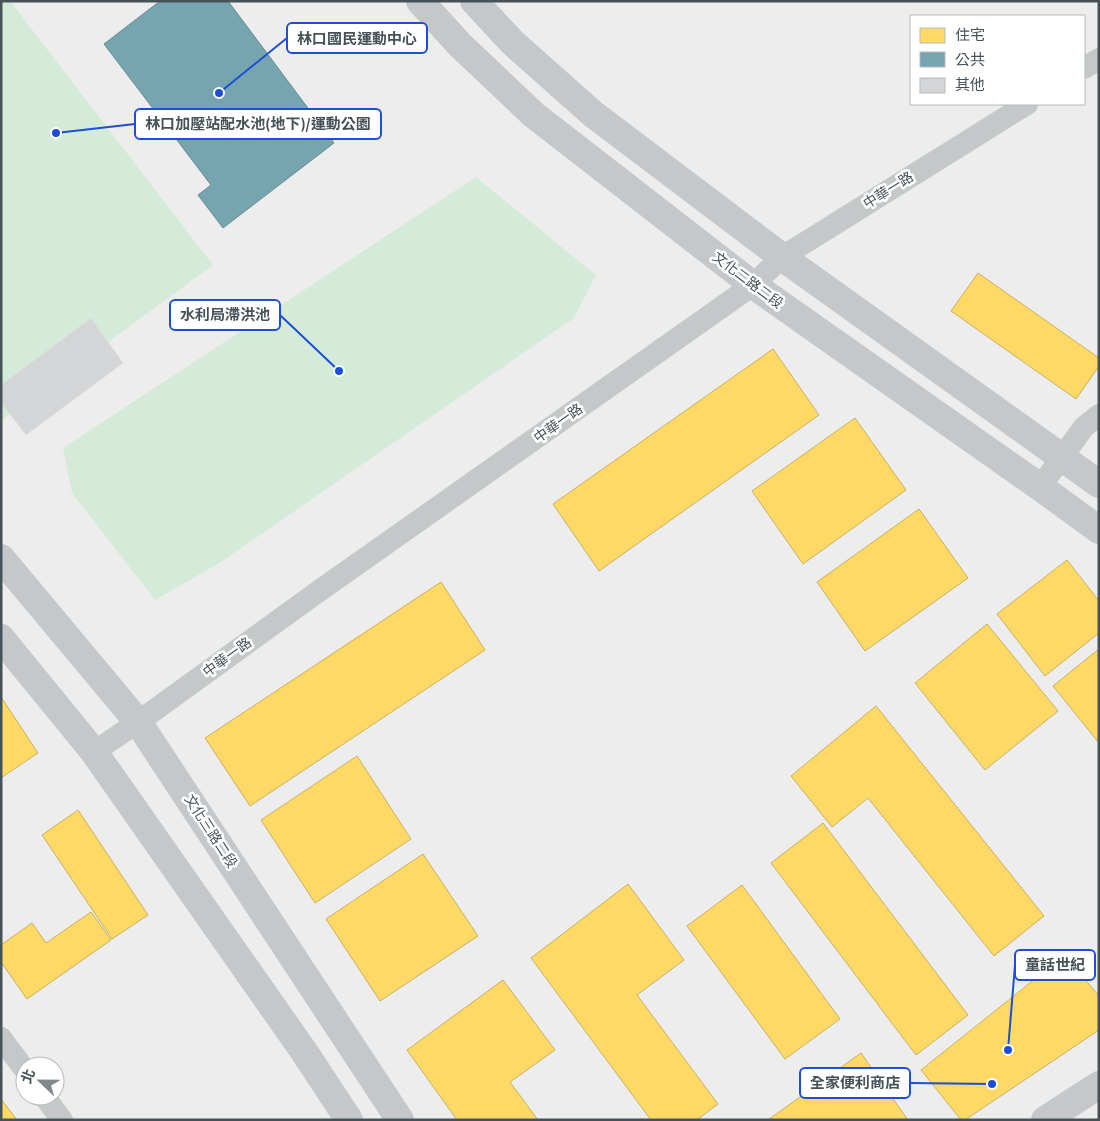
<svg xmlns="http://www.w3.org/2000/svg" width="1100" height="1121" font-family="'Source Sans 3','Noto Sans TC',sans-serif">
  <rect width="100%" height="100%" fill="#eeeded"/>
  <g fill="#d4ebd9">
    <path d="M 1,1 L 10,1 L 213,265 L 1,421 Z"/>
    <path d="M 476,177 L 596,275 L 574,318 L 221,562 L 155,600 L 72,493 L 63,448 Z"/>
  </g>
  <g fill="#ffd966" stroke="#c8b062">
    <path d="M 978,273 L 1099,358 L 1099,366 L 1076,399 L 951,311 Z"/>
    <path d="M 773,349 L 819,415 L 599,571 L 553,504 Z"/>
    <path d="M 855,418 L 906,490 L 803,564 L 752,491 Z"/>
    <path d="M 919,509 L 968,578 L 865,651 L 817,582 Z"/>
    <path d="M 1067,560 L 1099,601 L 1099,633 L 1045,676 L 997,614 Z"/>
    <path d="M 441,582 L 485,650 L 250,806 L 205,738 Z"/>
    <path d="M 987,624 L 1058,711 L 985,770 L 915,683 Z"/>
    <path d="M 1099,649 L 1099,743 L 1053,686 Z"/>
    <path d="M 1,697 L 38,753 L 1,778 Z"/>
    <path d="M 876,706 L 1044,916 L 994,956 L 868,798 L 832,827 L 791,776 Z"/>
    <path d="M 357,756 L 411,839 L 315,903 L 261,820 Z"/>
    <path d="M 78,810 L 148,915 L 112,939 L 42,835 Z"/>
    <path d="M 823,823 L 968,1015 L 916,1055 L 771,863 Z"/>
    <path d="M 423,854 L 478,936 L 380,1001 L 326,919 Z"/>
    <path d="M 628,884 L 684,960 L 637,995 L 718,1104 L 697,1120 L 651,1120 L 531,958 Z"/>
    <path d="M 742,885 L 840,1019 L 785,1059 L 687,926 Z"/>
    <path d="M 91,912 L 111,940 L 27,999 L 1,962 L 1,945 L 32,923 L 46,943 Z"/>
    <path d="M 1065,955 L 1099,996 L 1099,1030 L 965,1120 L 961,1120 L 921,1070 Z"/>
    <path d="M 503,980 L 555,1050 L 510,1082 L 538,1120 L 457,1120 L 407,1050 Z"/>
    <path d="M 861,1053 L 908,1120 L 768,1120 Z"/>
    <path d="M 1,1099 L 17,1120 L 1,1120 Z"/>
  </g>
  <path fill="#76a5af" stroke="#688c95" d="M 160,1 L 228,1 L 334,143 L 223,228 L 198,195 L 211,185 L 104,44 Z"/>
  <path fill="#d4d5d6" stroke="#dfdfe0" d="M 91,318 L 123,363 L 26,435 L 1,402 L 1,385 Z"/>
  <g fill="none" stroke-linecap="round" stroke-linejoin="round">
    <g stroke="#c5c8c8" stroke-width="22">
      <path d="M 1084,68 L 1099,59"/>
      <path d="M 1040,487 L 1084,427 L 1099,415"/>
      <path d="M 94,752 L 138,722 L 319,591 L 753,285 L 782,257 L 1027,104"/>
      <path d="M 1,1038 L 25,1070"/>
      <path d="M 44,1096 L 62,1120"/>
    </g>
    <g stroke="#c5c8ca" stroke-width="28">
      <path d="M 420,1 L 460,45 L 534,115 L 753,285 L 1040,487 L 1099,530"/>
      <path d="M 474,1 L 512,42 L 593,114 L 782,257 L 1099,484"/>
      <path d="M 1,558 L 138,722 L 400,1120"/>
      <path d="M 1,638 L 94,752 L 305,1053 L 349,1120"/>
      <path d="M 1045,1120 L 1099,1085"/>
    </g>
  </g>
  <g text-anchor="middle" stroke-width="5" stroke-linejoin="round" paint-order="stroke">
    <g font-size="14" fill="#465257" stroke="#fff">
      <text transform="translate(888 190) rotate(-32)" y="5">中華一路</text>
      <text transform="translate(748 280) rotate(37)" y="5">文化二路二段</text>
      <text transform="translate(558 423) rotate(-35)" y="5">中華一路</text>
      <text transform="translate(227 657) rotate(-36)" y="5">中華一路</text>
      <text transform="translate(211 831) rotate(57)" y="5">文化三路二段</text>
    </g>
  </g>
  <path fill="none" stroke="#1d4ed8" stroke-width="2" d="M219 93L287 38M56 133L135 124M339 371L280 315M1008 1050L1015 965M992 1084L910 1083"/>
  <g fill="#1d4ed8" stroke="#fff" stroke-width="2">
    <circle cx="219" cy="93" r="5"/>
    <circle cx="56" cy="133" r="5"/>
    <circle cx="339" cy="371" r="5"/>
    <circle cx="1008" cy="1050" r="5"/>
    <circle cx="992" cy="1084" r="5"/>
  </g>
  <g fill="#fff" stroke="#1d4ed8" stroke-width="2">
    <rect x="287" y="23" width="140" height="30" rx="5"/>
    <rect x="135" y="109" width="246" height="30" rx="5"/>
    <rect x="170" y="300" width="110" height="30" rx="5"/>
    <rect x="1015" y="950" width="80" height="30" rx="5"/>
    <rect x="800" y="1068" width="110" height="30" rx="5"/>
  </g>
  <g font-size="15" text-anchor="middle" font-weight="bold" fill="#465257">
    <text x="357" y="44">林口國民運動中心</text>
    <text x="258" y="129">林口加壓站配水池(地下)/運動公園</text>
    <text x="225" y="320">水利局滯洪池</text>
    <text x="1055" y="970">童話世紀</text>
    <text x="855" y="1088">全家便利商店</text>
  </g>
  <rect width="1100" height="1121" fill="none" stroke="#465257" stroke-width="5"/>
  <rect x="910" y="15" width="175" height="90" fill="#ffffff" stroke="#b5babc"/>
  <rect x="920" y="28" width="25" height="15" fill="#ffd966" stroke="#b5babc"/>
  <text x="955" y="40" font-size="15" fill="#465257">住宅</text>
  <rect x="920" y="52" width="25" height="15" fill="#76a5af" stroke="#b5babc"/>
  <text x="955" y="65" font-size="15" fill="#465257">公共</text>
  <rect x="920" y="78" width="25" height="15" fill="#d4d5d6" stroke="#b5babc"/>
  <text x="955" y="90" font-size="15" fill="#465257">其他</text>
  <g transform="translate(40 1081) rotate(292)"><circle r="24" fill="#ffffff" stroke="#b5babc"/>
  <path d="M0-4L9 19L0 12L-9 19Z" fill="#81888c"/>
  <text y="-8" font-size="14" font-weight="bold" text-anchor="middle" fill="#465257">北</text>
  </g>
</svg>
